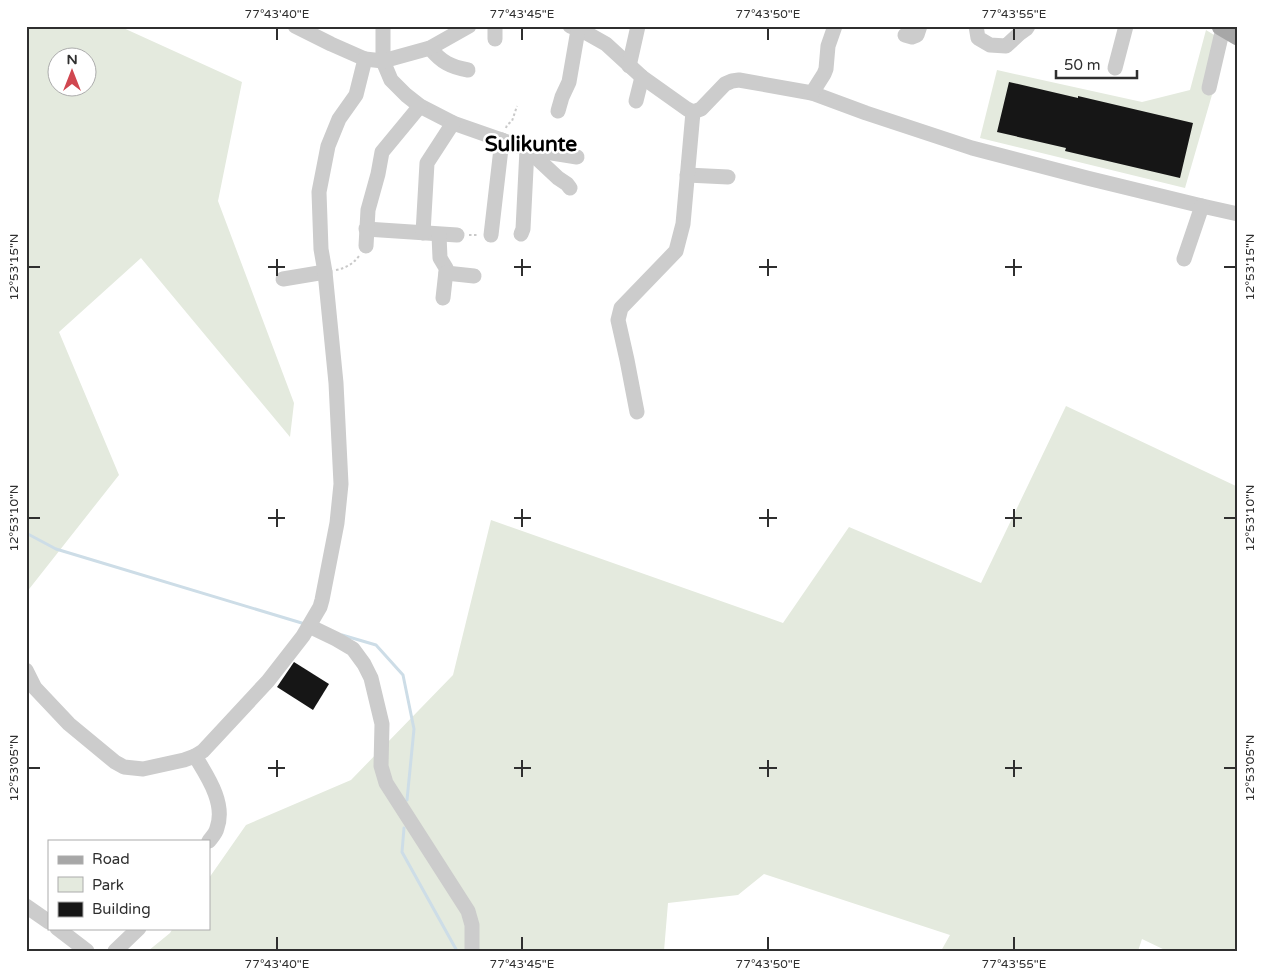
<svg xmlns="http://www.w3.org/2000/svg" width="1264" height="977" font-family="'Varela Round',sans-serif">
  <rect width="100%" height="100%" fill="#fff"/>
  <g fill="#e4eade" fill-rule="evenodd">
    <path d="M 26,26 L 119,26 L 242,82 L 218,201 L 294,403 L 290,437 L 141,258 L 59,332 L 119,475 L 26,593 ZM 58,58 L 88,58 L 88,88 L 58,88 Z"/>
    <path d="M 1206,30 L 1227,43 L 1185,188 L 980,138 L 997,70 L 1142,102 L 1190,90 Z"/>
    <path d="M 1066,406 L 1238,487 L 1238,951 L 1167,951 L 1142,939 L 1138,951 L 941,951 L 950,935 L 764,874 L 738,895 L 668,903 L 664,951 L 148,951 L 170,933 L 173,928 L 209,928 L 209,878 L 246,825 L 351,780 L 453,675 L 491,520 L 783,623 L 849,527 L 981,583 Z"/>
  </g>
  <g fill="none" stroke-linecap="round" stroke-linejoin="round">
    <g stroke="#cddde7" stroke-width="3">
      <path d="M 26,533 L 56,549 L 305,624"/>
      <path d="M 342,635 L 376,645 L 403,675 L 414,729 L 407,800"/>
      <path d="M 404,828 L 402,852 L 457,951"/>
    </g>
  </g>
  <g fill="#161616">
    <path d="M 1009,82 L 1078,98 L 1078,96 L 1193,123 L 1180,178 L 1065,151 L 1066,148 L 997,132 Z"/>
    <path d="M 294,662 L 329,684 L 313,710 L 277,687 Z"/>
  </g>
  <g fill="none" stroke-linecap="round" stroke-linejoin="round">
    <g stroke="#c9c9c9" stroke-width="2" stroke-dasharray="2.5 2.5" stroke-linecap="butt">
      <path d="M 506,128 L 507,125 L 512,121 L 517,106"/>
      <path d="M 469,235 L 479,235"/>
      <path d="M 336,270 C 346,268 353,264 359,256"/>
    </g>
    <g stroke="#ccc" stroke-width="15">
      <path d="M 295,26 L 331,44 L 365,59"/>
      <path d="M 383,26 L 383,61 L 391,80 L 406,95 L 420,106 L 453,123 L 527,149 L 558,178 L 567,184 L 570,188"/>
      <path d="M 495,26 L 495,39"/>
      <path d="M 570,26 L 583,31 L 606,44 L 642,77 L 687,109 L 693,112 L 701,109 L 725,84 L 732,81 L 739,80 L 812,93 L 866,113 L 972,148 L 1087,178 L 1202,206 L 1238,214"/>
      <path d="M 976,26 L 978,38 L 990,45 L 1006,46 L 1019,34 L 1026,29 L 1028,26"/>
      <path d="M 905,35 L 912,37 L 917,35 L 920,26"/>
      <path d="M 430,48 C 441,62 451,67 468,70"/>
      <path d="M 629,66 L 638,26"/>
      <path d="M 1115,68 L 1126,26"/>
      <path d="M 1209,88 L 1223,28"/>
      <path d="M 812,93 L 824,74 L 826,69 L 828,46 L 835,26"/>
      <path d="M 636,101 L 642,77"/>
      <path d="M 558,111 L 562,97 L 569,82 L 578,30"/>
      <path d="M 687,175 L 728,177"/>
      <path d="M 366,229 L 457,235"/>
      <path d="M 423,233 L 427,163 L 453,123"/>
      <path d="M 521,234 L 523,229 L 527,149 L 577,157"/>
      <path d="M 439,235 L 440,258 L 446,268 L 446,271 L 443,298"/>
      <path d="M 491,235 L 502,140"/>
      <path d="M 366,246 L 368,210 L 378,174 L 382,152 L 420,106"/>
      <path d="M 1184,259 L 1202,206"/>
      <path d="M 446,273 L 474,276"/>
      <path d="M 283,279 L 325,272"/>
      <path d="M 637,412 L 627,360 L 618,320 L 621,308 L 676,251 L 683,224 L 693,112"/>
      <path d="M 309,626 L 336,639 L 353,649 L 364,664 L 371,678 L 382,724 L 381,766 L 386,783 L 468,911 L 472,925 L 472,951"/>
      <path d="M 26,670 L 35,688 L 69,724 L 115,762 L 124,767 L 143,769 L 184,760 L 195,756 L 203,751 L 268,681 L 303,636 L 320,607 L 322,600 L 337,523 L 341,484 L 336,383 L 325,272 L 321,249 L 319,192 L 328,146 L 339,119 L 356,95 L 365,59 L 383,61 L 430,48 L 469,26"/>
      <path d="M 195,756 C 207,776 226,803 217,828 C 216,833 212,837 209,841"/>
      <path d="M 26,906 L 49,922"/>
      <path d="M 57,928 L 87,951"/>
      <path d="M 115,951 L 139,928"/>
    </g>
    <path stroke="#a7a7a7" stroke-width="19" d="M 1221,26 L 1238,36"/>
  </g>
  <path fill="none" stroke="#2f2f2f" stroke-width="2" d="M 277,28 L 277,40M 522,28 L 522,40M 768,28 L 768,40M 1014,28 L 1014,40M 277,259 L 277,276M 522,259 L 522,276M 768,259 L 768,276M 1014,259 L 1014,276M 28,267 L 40,267M 268,267 L 285,267M 514,267 L 531,267M 759,267 L 777,267M 1005,267 L 1022,267M 1224,267 L 1236,267M 277,509 L 277,527M 522,509 L 522,527M 768,509 L 768,527M 1014,509 L 1014,527M 28,518 L 40,518M 268,518 L 285,518M 514,518 L 531,518M 759,518 L 777,518M 1005,518 L 1022,518M 1224,518 L 1236,518M 277,760 L 277,777M 522,760 L 522,777M 768,760 L 768,777M 1014,760 L 1014,777M 28,768 L 40,768M 268,768 L 285,768M 514,768 L 531,768M 759,768 L 777,768M 1005,768 L 1022,768M 1224,768 L 1236,768M 277,937 L 277,950M 522,937 L 522,950M 768,937 L 768,950M 1014,937 L 1014,950"/>
  <g text-anchor="middle" stroke-width="5" stroke-linejoin="round" paint-order="stroke">
    <g font-size="21" font-weight="bold" fill="#000" stroke="#fff">
      <text x="531" y="151">Sulikunte</text>
    </g>
  </g>
  <rect width="1264" height="977" fill="none" stroke="#ffffff" stroke-width="55"/>
  <rect x="48" y="840" width="162" height="90" fill="#ffffff" stroke="#acacac"/>
  <rect x="58" y="856" width="25" height="8" fill="#a7a7a7" stroke="#acacac"/>
  <text x="92" y="864" font-size="15" fill="#2f2f2f">Road</text>
  <rect x="58" y="877" width="25" height="15" fill="#e4eade" stroke="#acacac"/>
  <text x="92" y="890" font-size="15" fill="#2f2f2f">Park</text>
  <rect x="58" y="902" width="25" height="15" fill="#161616" stroke="#acacac"/>
  <text x="92" y="914" font-size="15" fill="#2f2f2f">Building</text>
  <g transform="translate(72 72)"><circle r="24" fill="#ffffff" stroke="#acacac"/>
  <path d="M0-4L9 19L0 12L-9 19Z" fill="#d04750"/>
  <text y="-8" font-size="14" font-weight="bold" text-anchor="middle" fill="#2f2f2f">N</text>
  </g>
  <path d="M1056 70v8h81v-8" fill="none" stroke="#2f2f2f" stroke-width="2.5"/>
  <text x="1064" y="70" font-size="15" fill="#2f2f2f" stroke="#ffffff" stroke-width="4" paint-order="stroke">50 m</text>
  <rect x="28" y="28" width="1208" height="922" fill="none" stroke="#2f2f2f" stroke-width="2"/>
  <g font-size="12" text-anchor="middle" fill="#2f2f2f">
    <text x="277" y="18">77°43'40"E</text>
    <text x="522" y="18">77°43'45"E</text>
    <text x="768" y="18">77°43'50"E</text>
    <text x="1014" y="18">77°43'55"E</text>
    <text transform="translate(14 267) rotate(-90)" y="4">12°53'15"N</text>
    <text transform="translate(1250 267) rotate(-90)" y="4">12°53'15"N</text>
    <text transform="translate(14 518) rotate(-90)" y="4">12°53'10"N</text>
    <text transform="translate(1250 518) rotate(-90)" y="4">12°53'10"N</text>
    <text transform="translate(14 768) rotate(-90)" y="4">12°53'05"N</text>
    <text transform="translate(1250 768) rotate(-90)" y="4">12°53'05"N</text>
    <text x="277" y="968">77°43'40"E</text>
    <text x="522" y="968">77°43'45"E</text>
    <text x="768" y="968">77°43'50"E</text>
    <text x="1014" y="968">77°43'55"E</text>
  </g>
</svg>
